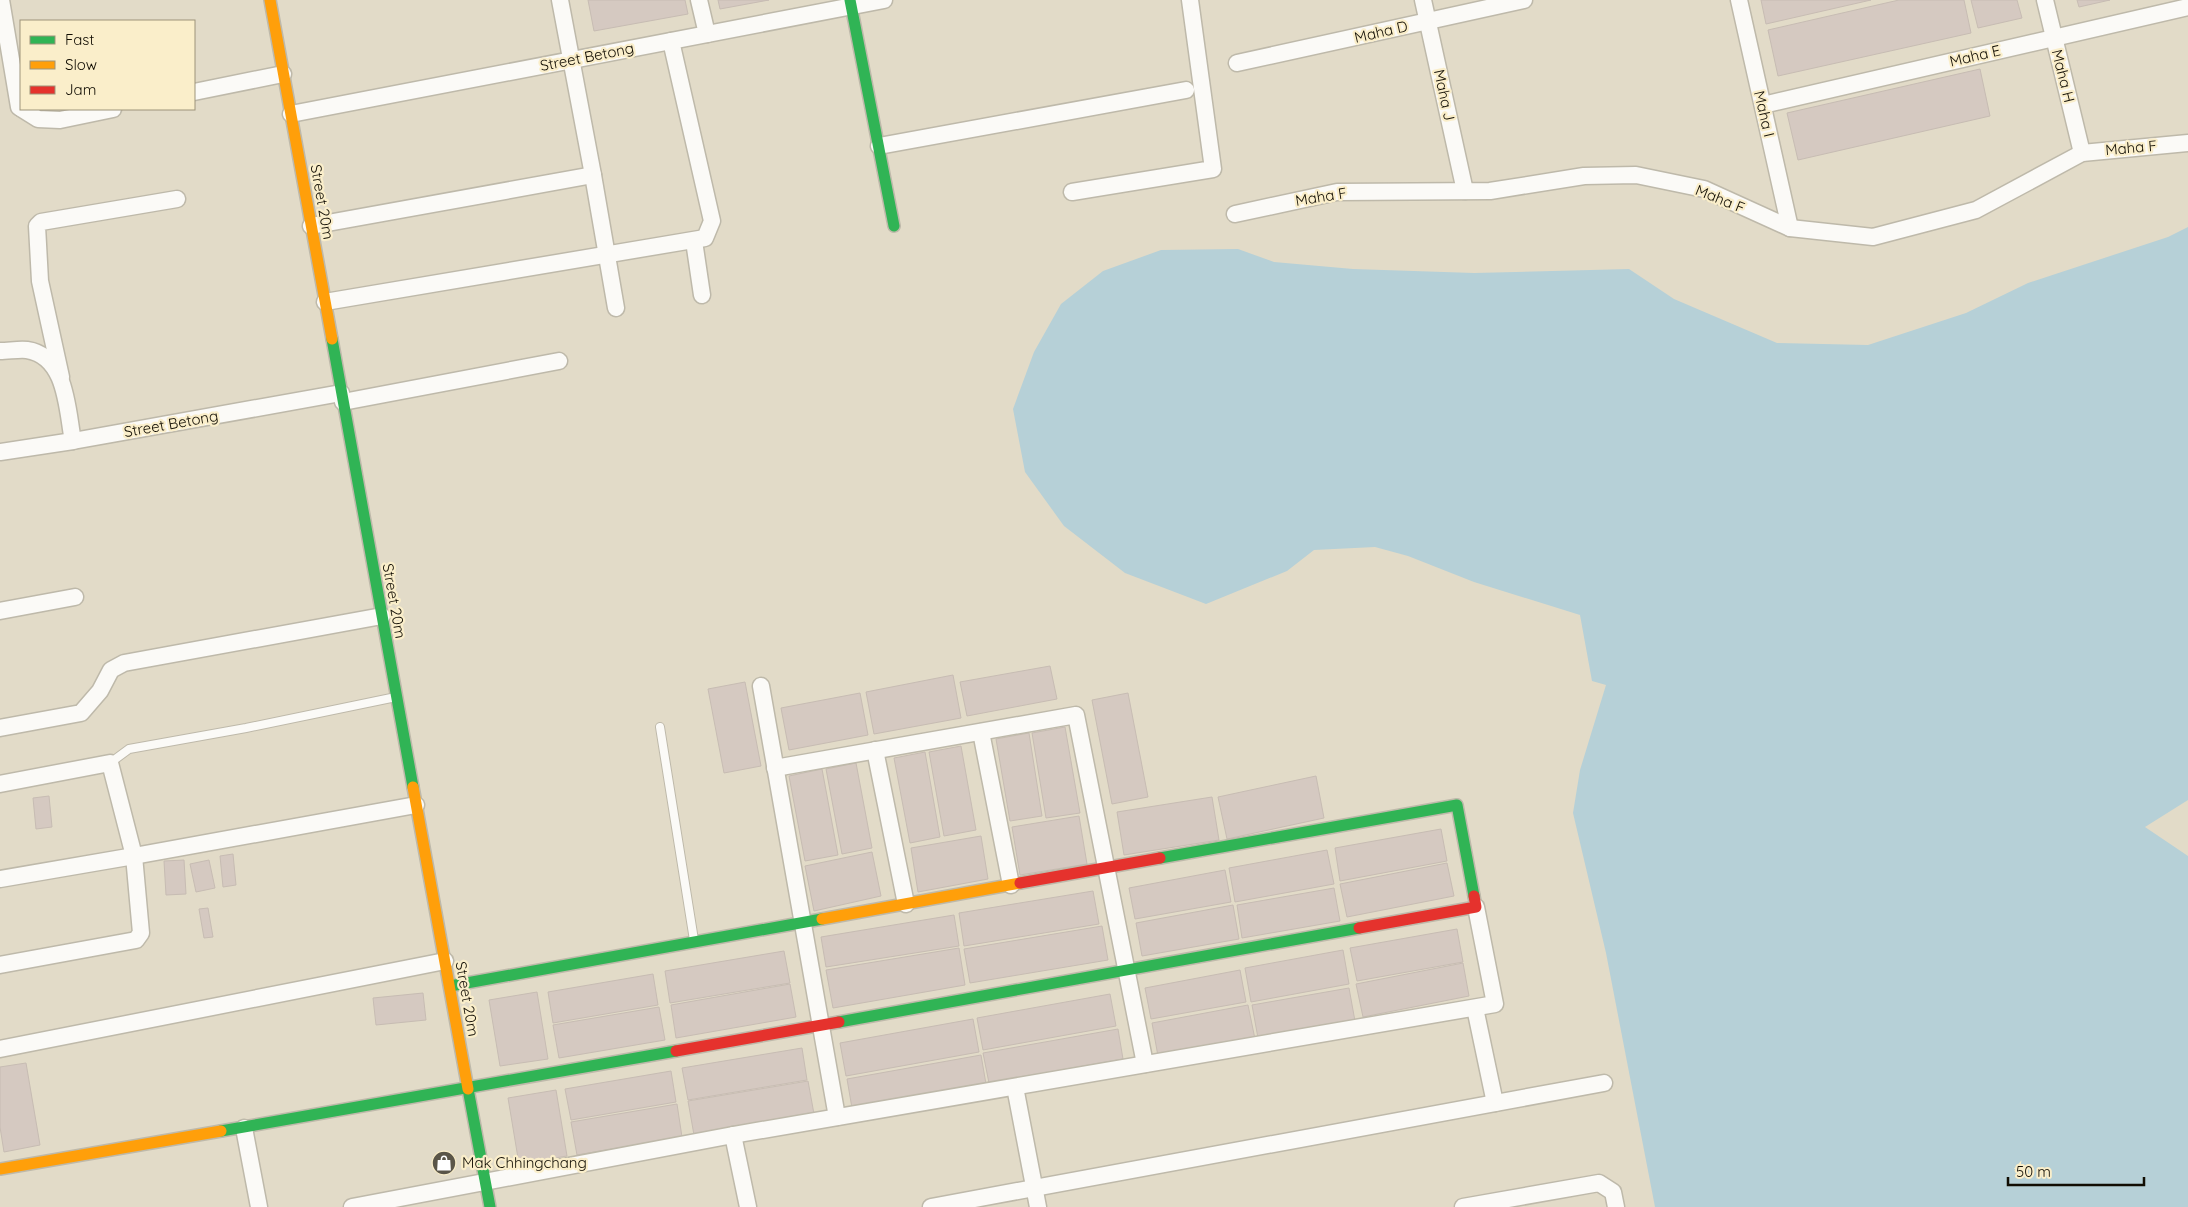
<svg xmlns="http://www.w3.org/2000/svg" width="2188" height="1207" font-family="Quicksand,sans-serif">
  <rect width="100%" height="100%" fill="#e2dbc8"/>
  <path fill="#b6d0d7" d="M 2188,227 L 2188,800 L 2145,827 L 2188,856 L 2188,1207 L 1655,1207 L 1606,953 L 1573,813 L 1580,770 L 1606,685 L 1592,681 L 1580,615 L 1474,582 L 1408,556 L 1375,547 L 1314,550 L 1287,571 L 1206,604 L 1125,573 L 1064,526 L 1025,472 L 1013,409 L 1034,352 L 1061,304 L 1103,271 L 1161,250 L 1238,249 L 1274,262 L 1353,269 L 1474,273 L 1629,269 L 1674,299 L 1777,343 L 1868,345 L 1966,313 L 2028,283 L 2168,237 Z"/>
  <g fill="#d5c9c1" stroke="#c7bcb3">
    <path d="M 588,0 L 685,0 L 688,14 L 594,31 Z"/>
    <path d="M 718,0 L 769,0 L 720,9 Z"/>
    <path d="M 1761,0 L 1871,0 L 1766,24 Z"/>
    <path d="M 1899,0 L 1964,0 L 1971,33 L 1778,76 L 1768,30 Z"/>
    <path d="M 1971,0 L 2017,0 L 2022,18 L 1978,28 Z"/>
    <path d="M 2077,0 L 2110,0 L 2079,7 Z"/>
    <path d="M 1980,69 L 1990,116 L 1798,160 L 1787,113 Z"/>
    <path d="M 1050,666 L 1057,699 L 967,716 L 960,682 Z"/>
    <path d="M 953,675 L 961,718 L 874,734 L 866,692 Z"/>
    <path d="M 745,682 L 761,766 L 724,773 L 708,689 Z"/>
    <path d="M 860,693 L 868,735 L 789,750 L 781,708 Z"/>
    <path d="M 1128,693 L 1148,797 L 1112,804 L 1092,700 Z"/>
    <path d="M 1065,727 L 1080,813 L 1046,818 L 1032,733 Z"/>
    <path d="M 1029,733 L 1042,816 L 1010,821 L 996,739 Z"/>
    <path d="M 961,746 L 976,830 L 944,836 L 929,752 Z"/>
    <path d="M 925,752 L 940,837 L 910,843 L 894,758 Z"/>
    <path d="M 856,763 L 872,848 L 842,854 L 826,769 Z"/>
    <path d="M 822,769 L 838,855 L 805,861 L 789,776 Z"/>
    <path d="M 1316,776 L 1324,818 L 1227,839 L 1218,797 Z"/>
    <path d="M 49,796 L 52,827 L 36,829 L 33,798 Z"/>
    <path d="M 1212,797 L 1219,840 L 1124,855 L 1117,812 Z"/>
    <path d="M 1079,816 L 1087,864 L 1020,875 L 1012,827 Z"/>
    <path d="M 1441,829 L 1447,861 L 1340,881 L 1335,848 Z"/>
    <path d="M 981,836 L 988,879 L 918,892 L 911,848 Z"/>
    <path d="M 1327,850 L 1334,884 L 1235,902 L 1229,868 Z"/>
    <path d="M 872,852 L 881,896 L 814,911 L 805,866 Z"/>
    <path d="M 233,854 L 236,885 L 223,887 L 220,856 Z"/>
    <path d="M 184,860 L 186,894 L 166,895 L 164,861 Z"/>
    <path d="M 209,860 L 215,888 L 196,892 L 190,864 Z"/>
    <path d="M 1447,863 L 1454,896 L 1347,917 L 1340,884 Z"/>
    <path d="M 1225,870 L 1231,902 L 1135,919 L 1129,888 Z"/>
    <path d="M 1334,888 L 1340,921 L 1242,938 L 1237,905 Z"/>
    <path d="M 1093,891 L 1099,924 L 964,946 L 959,913 Z"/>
    <path d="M 1233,905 L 1239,939 L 1142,956 L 1136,923 Z"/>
    <path d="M 208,908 L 213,937 L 204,938 L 199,909 Z"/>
    <path d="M 954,915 L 959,946 L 826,967 L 821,937 Z"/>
    <path d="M 1102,926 L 1108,960 L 970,983 L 964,949 Z"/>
    <path d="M 1457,929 L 1463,962 L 1357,981 L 1350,948 Z"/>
    <path d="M 959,948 L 965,985 L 833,1008 L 826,970 Z"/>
    <path d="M 1343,950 L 1349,984 L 1251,1002 L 1245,968 Z"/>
    <path d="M 784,951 L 790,983 L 670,1003 L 665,971 Z"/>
    <path d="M 1463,963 L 1469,996 L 1363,1017 L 1356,984 Z"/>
    <path d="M 1240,970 L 1246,1002 L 1151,1019 L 1145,988 Z"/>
    <path d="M 653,974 L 658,1005 L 553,1023 L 548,992 Z"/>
    <path d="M 790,984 L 796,1017 L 676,1038 L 671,1005 Z"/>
    <path d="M 1349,988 L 1355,1021 L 1258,1038 L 1252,1005 Z"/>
    <path d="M 537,992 L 548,1059 L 500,1066 L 489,1000 Z"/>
    <path d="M 423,993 L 426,1020 L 376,1025 L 373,998 Z"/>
    <path d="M 1110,994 L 1116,1026 L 983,1050 L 977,1018 Z"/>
    <path d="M 1248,1005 L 1255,1039 L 1158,1056 L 1152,1023 Z"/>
    <path d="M 659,1007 L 665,1040 L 559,1058 L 553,1025 Z"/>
    <path d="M 973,1019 L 979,1052 L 846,1076 L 840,1043 Z"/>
    <path d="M 1118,1029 L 1123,1059 L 989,1083 L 983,1053 Z"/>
    <path d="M 802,1048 L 807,1080 L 688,1100 L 682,1068 Z"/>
    <path d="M 981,1055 L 986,1084 L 852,1108 L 847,1079 Z"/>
    <path d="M 26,1063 L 40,1145 L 4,1152 L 0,1127 L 0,1067 Z"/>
    <path d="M 671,1071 L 676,1102 L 571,1120 L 565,1089 Z"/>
    <path d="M 808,1081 L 814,1114 L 694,1135 L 688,1101 Z"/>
    <path d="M 556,1090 L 567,1156 L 519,1164 L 508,1098 Z"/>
    <path d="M 677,1104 L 682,1137 L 577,1155 L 571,1122 Z"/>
  </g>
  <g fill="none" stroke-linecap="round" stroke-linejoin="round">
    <g stroke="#beb9aa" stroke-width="10">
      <g id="lane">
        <path d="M 660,727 L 694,940"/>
        <path d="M 110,763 L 129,749 L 246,728 L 396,697"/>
      </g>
    </g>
    <g stroke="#beb9aa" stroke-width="19">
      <g id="street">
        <path d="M 1,0 L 19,107 L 21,108"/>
        <path d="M 560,0 L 593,175 L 616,308"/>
        <path d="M 699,0 L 707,34"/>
        <path d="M 1423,0 L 1465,191"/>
        <path d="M 1739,0 L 1790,228"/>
        <path d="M 2045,0 L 2082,153"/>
        <path d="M 1237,63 L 1524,0"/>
        <path d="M 194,92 L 283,74"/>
        <path d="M 1763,105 L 2188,7"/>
        <path d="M 22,109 L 38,119 L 60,120 L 113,109"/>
        <path d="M 291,114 L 884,0"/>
        <path d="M 879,146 L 1186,90"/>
        <path d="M 1072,192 L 1213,169 L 1190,0"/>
        <path d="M 1235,214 L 1337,192 L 1490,191 L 1584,176 L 1636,175 L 1704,189 L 1790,228 L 1873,237 L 1976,210 L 2082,153 L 2188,143"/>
        <path d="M 311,226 L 593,175"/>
        <path d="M 694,241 L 702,295"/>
        <path d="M 325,302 L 705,238 L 712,221 L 671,41"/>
        <path d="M 0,351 C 9,351 19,349 27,350 C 67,356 67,410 73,441"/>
        <path d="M 61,377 L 40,281 L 37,226 L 41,222 L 177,199"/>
        <path d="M 343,402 L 559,361"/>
        <path d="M 0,452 L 73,441 L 341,393"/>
        <path d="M 0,611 L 75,597"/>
        <path d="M 761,686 L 837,1117"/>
        <path d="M 0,728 L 81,713 L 100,691 L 111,670 L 124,663 L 382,616"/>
        <path d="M 981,732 L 1011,885"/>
        <path d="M 875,750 L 906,904"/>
        <path d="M 775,768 L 1076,715 L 1145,1064"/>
        <path d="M 0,784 L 110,763 L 134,856 L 416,805"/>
        <path d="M 0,879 L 134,856 L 141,933 L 136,940 L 0,965"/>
        <path d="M 1475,1008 L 1495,1103"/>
        <path d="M 0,1049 L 445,961"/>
        <path d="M 1015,1087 L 1038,1207"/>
        <path d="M 244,1128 L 259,1207"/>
        <path d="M 733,1135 L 748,1207"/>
        <path d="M 352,1207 L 733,1135 L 1495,1004 L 1476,907"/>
        <path d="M 931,1207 L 1604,1083"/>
        <path d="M 1463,1207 L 1599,1183 L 1613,1192 L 1616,1207"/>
      </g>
    </g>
    <g stroke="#beb9aa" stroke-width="14">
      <g id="fast">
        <path d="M 850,0 L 894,226"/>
        <path d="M 332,339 L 413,787"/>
        <path d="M 1160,858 L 1457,805 L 1474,896"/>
        <path d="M 450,986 L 822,919"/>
        <path d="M 839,1022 L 1359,928"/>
        <path d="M 468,1089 L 490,1207"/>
        <path d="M 221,1131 L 676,1051"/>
      </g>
    </g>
    <g stroke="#beb9aa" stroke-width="14">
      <g id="slow">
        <path d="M 270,0 L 332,339"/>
        <path d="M 413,787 L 468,1089"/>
        <path d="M 822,919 L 1020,883"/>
        <path d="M 0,1169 L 221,1131"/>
      </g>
    </g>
    <g stroke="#beb9aa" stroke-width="14">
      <g id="jam">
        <path d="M 1020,883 L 1160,858"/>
        <path d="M 1359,928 L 1476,907 L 1474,896"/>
        <path d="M 676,1051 L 839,1022"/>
      </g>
    </g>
    <use href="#lane" stroke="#fbfaf7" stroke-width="8"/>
    <use href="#street" stroke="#fbfaf7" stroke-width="16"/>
    <use href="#fast" stroke="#30b455" stroke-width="11"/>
    <use href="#slow" stroke="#ff9f0a" stroke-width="11"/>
    <use href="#jam" stroke="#e5322d" stroke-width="11"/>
  </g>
  <defs>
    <g id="shop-disc" transform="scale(1.25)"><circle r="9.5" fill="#5a5548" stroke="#faeeca"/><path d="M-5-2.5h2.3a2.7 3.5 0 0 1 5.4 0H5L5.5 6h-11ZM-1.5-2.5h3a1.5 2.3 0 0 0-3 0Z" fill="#fff"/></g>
  </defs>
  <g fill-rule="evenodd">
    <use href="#shop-disc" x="444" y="1163"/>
  </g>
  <g text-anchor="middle" stroke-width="4.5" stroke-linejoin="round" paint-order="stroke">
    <g font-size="15" fill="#110d03" stroke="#faeeca">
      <text transform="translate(1381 32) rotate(-13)" y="5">Maha D</text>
      <text transform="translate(1975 56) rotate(-13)" y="5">Maha E</text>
      <text transform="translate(587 57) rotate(-11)" y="5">Street Betong</text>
      <text transform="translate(2063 76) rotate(76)" y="5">Maha H</text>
      <text transform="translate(1444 95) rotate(78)" y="5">Maha J</text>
      <text transform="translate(1764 114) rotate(77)" y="5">Maha I</text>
      <text transform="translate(2131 148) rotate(-5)" y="5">Maha F</text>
      <text transform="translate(1321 197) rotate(-9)" y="5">Maha F</text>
      <text transform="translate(1720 199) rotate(22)" y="5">Maha F</text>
      <text transform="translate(322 202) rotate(80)" y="5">Street 20m</text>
      <text transform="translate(171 424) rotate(-10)" y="5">Street Betong</text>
      <text transform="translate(394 601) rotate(80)" y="5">Street 20m</text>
      <text transform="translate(467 999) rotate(80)" y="5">Street 20m</text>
    </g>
    <g font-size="15" fill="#110d03" stroke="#faeeca" text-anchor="start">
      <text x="462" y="1168">Mak Chhingchang</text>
    </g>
  </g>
  <rect x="20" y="20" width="175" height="90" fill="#faeeca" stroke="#9d947a"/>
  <rect x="30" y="36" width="25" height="8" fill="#30b455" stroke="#9d947a"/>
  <text x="65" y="45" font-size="15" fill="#110d03">Fast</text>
  <rect x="30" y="61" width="25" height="8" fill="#ff9f0a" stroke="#9d947a"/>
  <text x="65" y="70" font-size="15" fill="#110d03">Slow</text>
  <rect x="30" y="86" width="25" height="8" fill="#e5322d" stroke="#9d947a"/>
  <text x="65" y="95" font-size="15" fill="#110d03">Jam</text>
  <path d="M2008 1177v8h136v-8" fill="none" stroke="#110d03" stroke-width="2.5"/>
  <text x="2016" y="1177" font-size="15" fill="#110d03" stroke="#faeeca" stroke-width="4" paint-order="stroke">50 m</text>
</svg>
